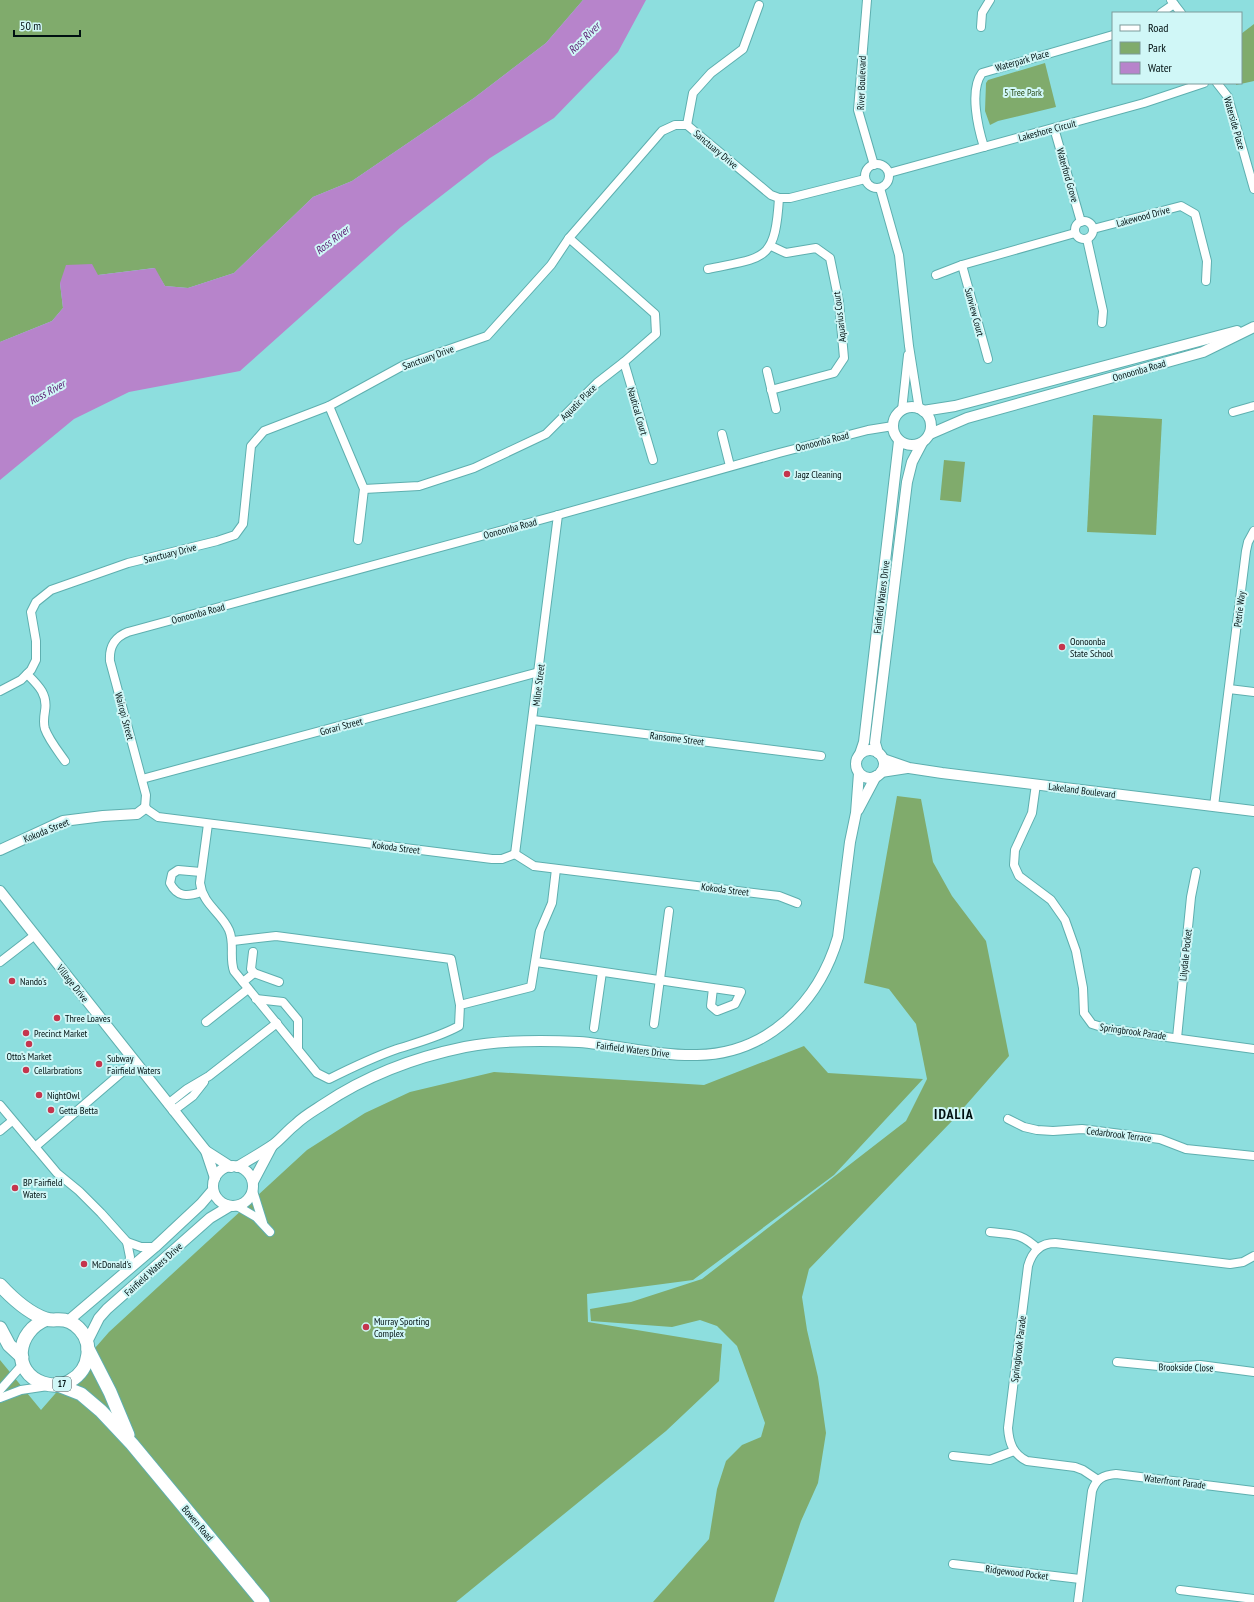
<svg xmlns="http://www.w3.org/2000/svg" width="1254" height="1602" font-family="'PT Sans Narrow',sans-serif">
  <rect width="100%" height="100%" fill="#8ddede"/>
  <g fill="#80ab6c">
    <path d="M 0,0 L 583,0 L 546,43 L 474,98 L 352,181 L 313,197 L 234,273 L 188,288 L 165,286 L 154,268 L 98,275 L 60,283 L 63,308 L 52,321 L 0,342 Z"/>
    <path d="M 1254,24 L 1254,81 L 1236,85 L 1236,83 L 1241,83 L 1241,34 Z"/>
    <path d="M 1045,63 L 1056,107 L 998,121 L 990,125 L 985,111 L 986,83 L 988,80 Z"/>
    <path d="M 1093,415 L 1162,419 L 1156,535 L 1087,532 Z"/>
    <path d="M 944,460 L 965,462 L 961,502 L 940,500 Z"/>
    <path d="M 897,796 L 921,799 L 933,862 L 952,896 L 986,941 L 1009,1056 L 952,1121 L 809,1269 L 802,1297 L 807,1330 L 818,1377 L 826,1433 L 818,1483 L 801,1521 L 774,1602 L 653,1602 L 709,1539 L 717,1489 L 726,1461 L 742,1445 L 761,1437 L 765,1423 L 737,1346 L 717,1326 L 700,1320 L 672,1327 L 591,1321 L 590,1309 L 631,1302 L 702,1279 L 906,1121 L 927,1079 L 916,1024 L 889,989 L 864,983 Z"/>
    <path d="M 804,1046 L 828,1073 L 923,1079 L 834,1175 L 693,1280 L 587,1294 L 588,1322 L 722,1344 L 719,1381 L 666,1431 L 456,1602 L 0,1602 L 0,1360 L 41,1410 L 109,1332 L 307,1150 L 365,1113 L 410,1092 L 494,1072 L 704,1085 Z"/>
  </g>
  <path fill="#b784cb" d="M 583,0 L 646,0 L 618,52 L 554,118 L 490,158 L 401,227 L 240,371 L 129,392 L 74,419 L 0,480 L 0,342 L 52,321 L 63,308 L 60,283 L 66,265 L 92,264 L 98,275 L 155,268 L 165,286 L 188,288 L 234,273 L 313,197 L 352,181 L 474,98 L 546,43 Z"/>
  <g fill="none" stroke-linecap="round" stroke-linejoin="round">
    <g stroke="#5eafaf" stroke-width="10">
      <g id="minor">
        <path d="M 867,0 L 858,110 L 874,165"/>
        <path d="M 1171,0 L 1181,13"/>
        <path d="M 1161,13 L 1174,4"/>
        <path d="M 981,27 L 982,13 L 990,0"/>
        <path d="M 1217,83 L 1228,97 L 1254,189"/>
        <path d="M 687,125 L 693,93 L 711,73 L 743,49 L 759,5"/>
        <path d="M 1054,128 L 1081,222"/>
        <path d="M 984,147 C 978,128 969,90 982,73 L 1113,35"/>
        <circle cx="877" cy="176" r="12"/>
        <path d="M 889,173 L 1144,103 L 1204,83"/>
        <path d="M 880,188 L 899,255 L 909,346 L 919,409"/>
        <circle cx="1084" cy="230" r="9"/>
        <path d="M 1093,229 L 1181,206 L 1195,214 L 1207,261 L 1206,281"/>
        <path d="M 1087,239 L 1103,311 L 1102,323"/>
        <path d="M 771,246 L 786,253 L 816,248 L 830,258 L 839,302 L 844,358 L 834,373 L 771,390"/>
        <path d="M 962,265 L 988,359"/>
        <path d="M 708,269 C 765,257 775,262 779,198"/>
        <path d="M 936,275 L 962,265 L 1075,233"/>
        <path d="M 624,362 L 653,460"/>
        <path d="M 767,371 L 776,409"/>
        <path d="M 329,406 L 364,489 L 358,540"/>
        <path d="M 902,410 L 908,355"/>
        <path d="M 1233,412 L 1254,406"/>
        <path d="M 722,434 L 730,466"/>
        <path d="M 364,489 L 419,486 L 474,468 L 546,434 L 597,383 L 624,362 L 656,334 L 655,314 L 569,238"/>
        <path d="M 27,674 C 38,685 48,694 45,711 C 44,717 43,723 45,729 C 49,740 58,751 65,761"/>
        <path d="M 1229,689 L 1254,692"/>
        <path d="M 0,691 L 21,680 L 31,670 L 36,660 L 36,641 L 31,612 L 36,602 L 51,590 L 128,563 L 217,541 L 235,535 L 243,524 L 251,446 L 264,431 L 329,406 L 404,365 L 487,336 L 551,265 L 569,238 L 662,131 L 675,125 L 687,125 L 771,195 L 779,198 L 790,198 L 865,179"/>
        <path d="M 533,720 L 821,756"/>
        <path d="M 142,779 L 539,672"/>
        <path d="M 1036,784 L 1032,813 L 1015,850 L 1014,865 L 1019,876 L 1051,900 L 1065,920 L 1076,951 L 1083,988 L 1084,1013 L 1092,1024 L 1108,1029 L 1254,1049"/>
        <path d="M 1214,806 L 1246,551 L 1248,542 L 1254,531"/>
        <path d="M 208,824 L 200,883 C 203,905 221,912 229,930 C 235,944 229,957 234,971 L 317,1073 L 329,1079 C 351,1068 374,1057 397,1049 C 419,1042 439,1037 459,1026 L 460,1005 L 531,987 L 540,931 L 552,903 L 556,869"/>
        <path d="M 515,854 L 502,859 L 492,859 L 158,817 L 145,808 L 146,795 L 110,661 C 109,646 115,637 128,632 L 558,515 L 779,453 L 868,430 L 893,426"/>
        <path d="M 515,854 L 558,515"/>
        <path d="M 515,854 L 534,866 L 779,896 L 797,903"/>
        <path d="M 201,892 C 187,897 177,897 170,883 L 172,874 L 178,870 L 201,872"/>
        <path d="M 233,941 L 276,936 L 451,959 L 460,1005"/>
        <path d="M 0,962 L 35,935"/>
        <path d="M 536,962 L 713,988 L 741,992 L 735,1004 L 717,1011 L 711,1006 L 713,988"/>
        <path d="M 254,973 L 279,982"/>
        <path d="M 243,982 L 254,973 L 251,969 L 253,952"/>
        <path d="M 256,999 L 283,1002 L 298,1020 L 298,1049"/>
        <path d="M 206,1022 L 248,989"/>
        <path d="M 654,1024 L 669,911"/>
        <path d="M 594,1028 L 602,972"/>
        <path d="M 1177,1038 L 1191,897 L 1196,872"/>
        <path d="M 168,1104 L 187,1089 L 209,1076 L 277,1023"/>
        <path d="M 0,1105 L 57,1173 L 79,1191 L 101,1213 L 127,1242 L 130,1257 L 128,1270"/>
        <path d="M 173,1111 L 193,1096 L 204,1082"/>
        <path d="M 1008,1119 L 1024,1127 L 1037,1130 L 1053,1131 L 1082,1129 L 1160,1139 L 1186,1149 L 1254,1156"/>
        <path d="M 0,1131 L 12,1121"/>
        <path d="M 35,1147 L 135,1061"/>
        <path d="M 253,1191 L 263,1223"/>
        <path d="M 237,1206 L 256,1217 L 270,1232"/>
        <path d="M 990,1232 C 1013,1235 1020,1232 1038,1249"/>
        <path d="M 127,1242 L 141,1247 L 155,1247"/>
        <path d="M 1117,1362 L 1169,1367 L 1200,1365 L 1254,1372"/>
        <path d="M 0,1390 L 23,1364"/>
        <path d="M 0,1398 L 21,1390 L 48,1386"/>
        <path d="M 953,1456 L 990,1460 L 1014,1451"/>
        <path d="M 1098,1480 L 1083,1470 L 1075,1467 L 1027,1461 C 1013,1454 1009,1443 1008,1428 L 1028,1266 C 1032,1252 1040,1243 1055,1243 L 1230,1264 L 1243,1262 L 1254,1256"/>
        <path d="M 953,1564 L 1080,1579"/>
        <path d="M 1180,1590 L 1254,1599"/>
        <path d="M 1078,1602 L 1092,1491 C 1096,1479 1103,1475 1116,1474 L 1254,1491"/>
      </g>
    </g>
    <g stroke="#5eafaf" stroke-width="12">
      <g id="tertiary">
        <circle cx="912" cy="426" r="19"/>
        <path d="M 923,411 L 955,406 L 1237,331"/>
        <path d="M 930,434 L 967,418 L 1203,352 L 1254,327"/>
        <circle cx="870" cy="764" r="14"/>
        <path d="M 878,753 L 875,743 L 907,482 L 912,462 L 922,443"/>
        <path d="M 860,754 L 864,742 L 899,441"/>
        <path d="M 883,759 L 909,768 L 942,773 L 1254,811"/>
        <path d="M 881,772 L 907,768"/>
        <path d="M 858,810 L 876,776"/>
        <path d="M 0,850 L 63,821 L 103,816 L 137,814 L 145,808"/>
        <path d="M 0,891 L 206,1151 L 231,1167"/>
        <path d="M 206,1151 L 215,1178"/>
        <circle cx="233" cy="1186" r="20"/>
        <path d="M 237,1167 C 249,1160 261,1153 273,1145 C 281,1139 288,1130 296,1124 C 304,1116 315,1110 324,1104 C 366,1076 416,1057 465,1047 C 502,1040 542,1040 579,1042 C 618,1045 658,1056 697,1055 C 768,1054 819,1002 838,937 L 850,842 L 856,813 L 859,773"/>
        <path d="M 253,1182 L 272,1146"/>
        <path d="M 68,1321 L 155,1247 L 201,1204 L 213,1190"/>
        <path d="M 87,1342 L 99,1318 L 107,1309 L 210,1218 L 230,1206"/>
      </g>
    </g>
    <g stroke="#5eafaf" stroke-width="15">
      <g id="primary">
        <path d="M 0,1285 C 13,1299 28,1313 46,1319 C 56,1322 62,1316 75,1325 C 95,1340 91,1370 70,1381 C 62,1386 52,1386 43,1383 C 11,1372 16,1331 47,1319"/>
        <path d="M 0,1328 L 9,1345 L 22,1357"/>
        <path d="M 88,1349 L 110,1392 L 128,1435"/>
        <path d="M 58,1385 L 81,1394 L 101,1411 L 132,1444 L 263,1602"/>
      </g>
    </g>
    <use href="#minor" stroke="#fff" stroke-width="8"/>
    <use href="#tertiary" stroke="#fff" stroke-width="10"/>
    <use href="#primary" stroke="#fff" stroke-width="13"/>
  </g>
  <g fill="#c5354d" stroke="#d0f7f7" stroke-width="1.5">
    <circle cx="787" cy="474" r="4"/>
    <circle cx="1062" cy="647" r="4"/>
    <circle cx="12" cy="981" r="4"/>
    <circle cx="57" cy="1018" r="4"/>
    <circle cx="26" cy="1033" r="4"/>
    <circle cx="29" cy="1044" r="4"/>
    <circle cx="99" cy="1064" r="4"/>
    <circle cx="26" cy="1070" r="4"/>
    <circle cx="39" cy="1095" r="4"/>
    <circle cx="51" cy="1110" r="4"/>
    <circle cx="15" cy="1188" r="4"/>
    <circle cx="84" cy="1264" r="4"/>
    <circle cx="366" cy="1327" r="4"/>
  </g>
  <g text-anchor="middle" stroke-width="4" stroke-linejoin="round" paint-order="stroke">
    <rect fill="#d0f7f7" stroke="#3e5556" stroke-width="1" x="53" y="1377" width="18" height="14" rx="3"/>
    <g font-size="9" font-weight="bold" fill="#001011">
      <text x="62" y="1387">17</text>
    </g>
    <g font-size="10" fill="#001011" stroke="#d0f7f7">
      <text transform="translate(1022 60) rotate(-16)" y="4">Waterpark Place</text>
      <text transform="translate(861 83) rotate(-88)" y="4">River Boulevard</text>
      <text transform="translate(1235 123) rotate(74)" y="4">Waterside Place</text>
      <text transform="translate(1047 130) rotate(-15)" y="4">Lakeshore Circuit</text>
      <text transform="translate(716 149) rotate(40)" y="4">Sanctuary Drive</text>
      <text transform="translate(1068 175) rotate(74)" y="4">Waterford Grove</text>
      <text transform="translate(1143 216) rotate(-15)" y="4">Lakewood Drive</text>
      <text transform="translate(975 312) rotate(75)" y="4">Sunview Court</text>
      <text transform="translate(839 317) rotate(-97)" y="4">Aquarius Court</text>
      <text transform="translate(428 357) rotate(-20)" y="4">Sanctuary Drive</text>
      <text transform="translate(1139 370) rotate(-16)" y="4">Oonoonba Road</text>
      <text transform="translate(578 402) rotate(-45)" y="4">Aquatic Place</text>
      <text transform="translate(638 411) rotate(74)" y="4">Nautical Court</text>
      <text transform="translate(822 441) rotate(-14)" y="4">Oonoonba Road</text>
      <text transform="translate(510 528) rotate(-15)" y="4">Oonoonba Road</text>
      <text transform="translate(170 553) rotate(-14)" y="4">Sanctuary Drive</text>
      <text transform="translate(881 597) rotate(-83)" y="4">Fairfield Waters Drive</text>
      <text transform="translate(1239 609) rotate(-83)" y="4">Petrie Way</text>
      <text transform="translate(198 613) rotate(-15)" y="4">Oonoonba Road</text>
      <text transform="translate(538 685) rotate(-83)" y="4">Milne Street</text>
      <text transform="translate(125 716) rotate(75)" y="4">Wairopi Street</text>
      <text transform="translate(341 726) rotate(-15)" y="4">Gorari Street</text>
      <text transform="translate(677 738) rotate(7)" y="4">Ransome Street</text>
      <text transform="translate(1082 790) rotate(7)" y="4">Lakeland Boulevard</text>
      <text transform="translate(46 830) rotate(-22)" y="4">Kokoda Street</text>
      <text transform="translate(396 847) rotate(7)" y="4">Kokoda Street</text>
      <text transform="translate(725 889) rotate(7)" y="4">Kokoda Street</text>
      <text transform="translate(1185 955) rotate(-84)" y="4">Lilydale Pocket</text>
      <text transform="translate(73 983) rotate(52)" y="4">Village Drive</text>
      <text transform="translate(1133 1031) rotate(8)" y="4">Springbrook Parade</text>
      <text transform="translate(633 1049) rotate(7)" y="4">Fairfield Waters Drive</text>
      <text transform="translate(1119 1134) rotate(7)" y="4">Cedarbrook Terrace</text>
      <text transform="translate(153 1269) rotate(-42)" y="4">Fairfield Waters Drive</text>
      <text transform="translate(1018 1349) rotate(-83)" y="4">Springbrook Parade</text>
      <text transform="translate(1186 1367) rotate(1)" y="4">Brookside Close</text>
      <text transform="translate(1175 1481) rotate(7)" y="4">Waterfront Parade</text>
      <text transform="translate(198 1523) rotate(50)" y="4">Bowen Road</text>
      <text transform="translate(1017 1572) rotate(7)" y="4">Ridgewood Pocket</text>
    </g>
    <g font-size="10" fill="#2a4b17" stroke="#d0f7f7">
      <text x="1023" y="96">5 Tree Park</text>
    </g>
    <g font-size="10" fill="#001011" stroke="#d0f7f7" text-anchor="start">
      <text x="795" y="478">Jagz Cleaning</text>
      <text x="1070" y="645">Oonoonba<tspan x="1070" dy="12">State School</tspan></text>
      <text x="20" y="985">Nando's</text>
      <text x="65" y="1022">Three Loaves</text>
      <text x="34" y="1037">Precinct Market</text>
      <text x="29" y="1060" text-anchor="middle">Otto’s Market</text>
      <text x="107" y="1062">Subway<tspan x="107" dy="12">Fairfield Waters</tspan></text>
      <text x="34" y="1074">Cellarbrations</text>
      <text x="47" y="1099">NightOwl</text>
      <text x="59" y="1114">Getta Betta</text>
      <text x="23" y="1186">BP Fairfield<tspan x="23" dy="12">Waters</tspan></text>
      <text x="92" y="1268">McDonald's</text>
      <text x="374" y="1325">Murray Sporting<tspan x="374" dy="12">Complex</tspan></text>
    </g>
    <g font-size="11" font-style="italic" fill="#5a1a70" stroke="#d0f7f7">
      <text transform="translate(584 38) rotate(-45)" y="4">Ross River</text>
      <text transform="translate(332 240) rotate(-37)" y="4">Ross River</text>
      <text transform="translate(47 392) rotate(-28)" y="4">Ross River</text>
    </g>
    <g font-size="14" font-weight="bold" letter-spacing="1" fill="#001011" stroke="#d0f7f7">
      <text x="954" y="1119">IDALIA</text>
    </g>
  </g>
  <rect x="1112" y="12" width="130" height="72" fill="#d0f7f7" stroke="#7d9b9b"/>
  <rect x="1120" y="25" width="20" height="6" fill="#ffffff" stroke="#7d9b9b"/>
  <text x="1148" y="32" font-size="12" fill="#001011">Road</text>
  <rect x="1120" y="42" width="20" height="12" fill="#80ab6c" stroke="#7d9b9b"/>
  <text x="1148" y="52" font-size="12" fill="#001011">Park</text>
  <rect x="1120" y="62" width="20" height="12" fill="#b784cb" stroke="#7d9b9b"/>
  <text x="1148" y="72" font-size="12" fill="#001011">Water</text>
  <path d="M14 30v6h66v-6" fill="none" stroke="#001011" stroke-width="2"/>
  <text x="20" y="30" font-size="12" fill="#001011" stroke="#d0f7f7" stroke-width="3" paint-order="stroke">50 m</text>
</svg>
